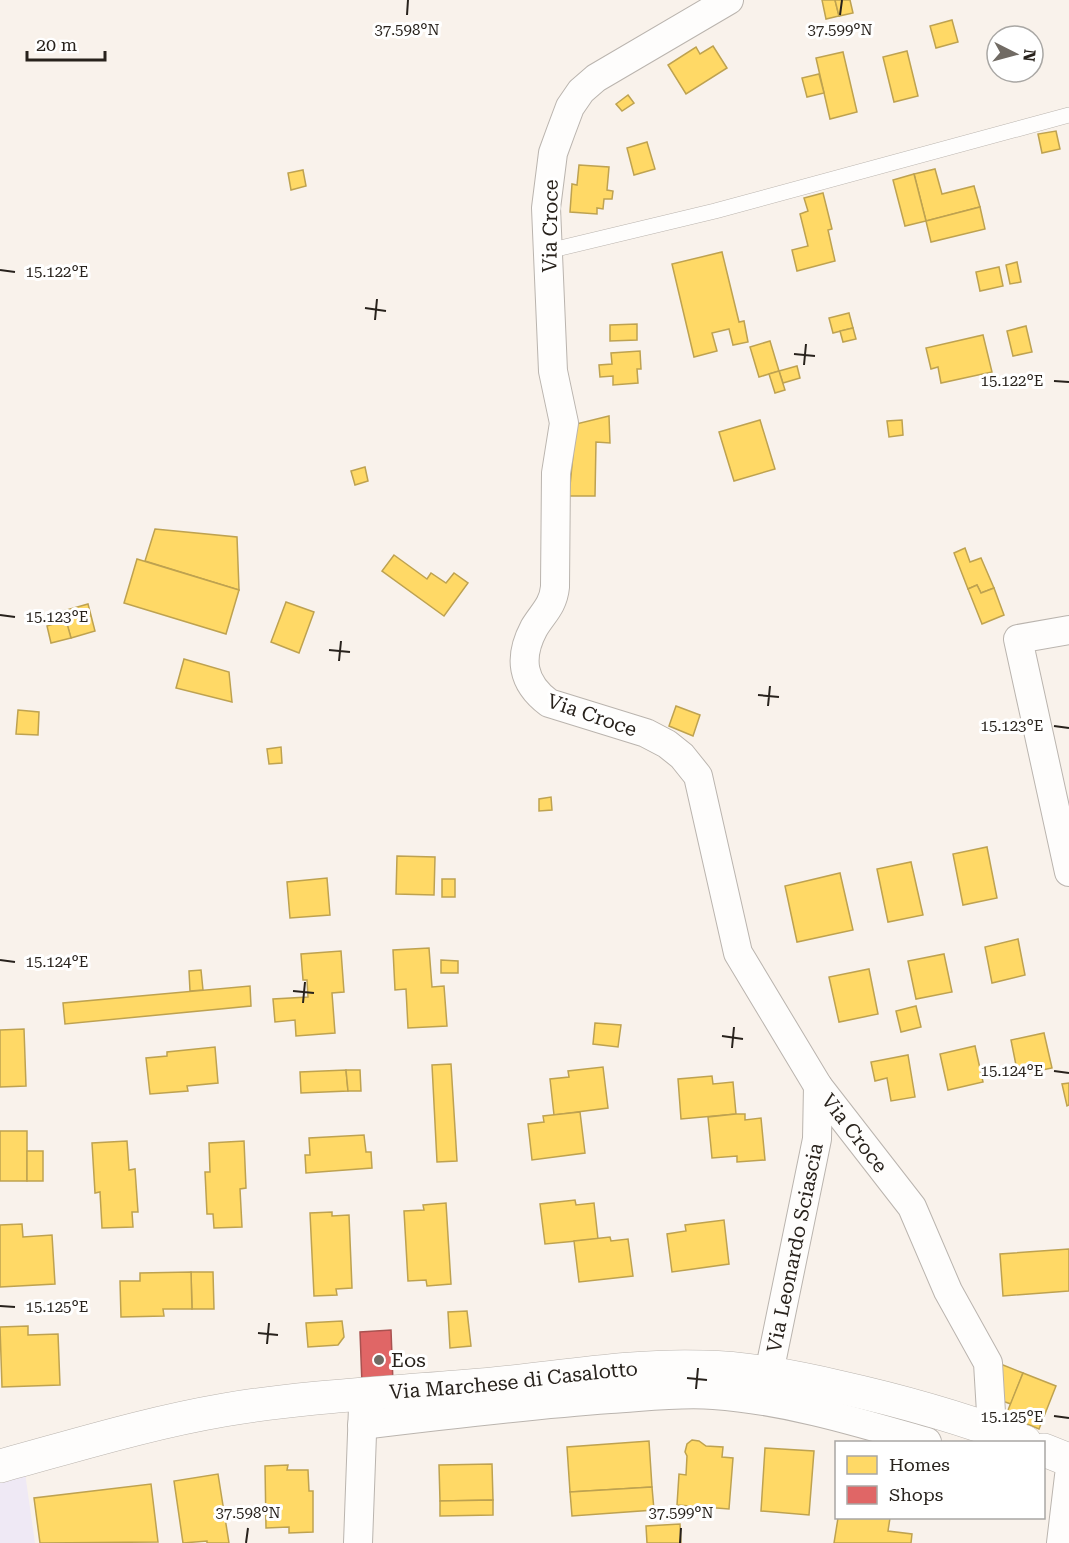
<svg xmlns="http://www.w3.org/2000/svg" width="1069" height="1543" font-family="'Roboto Serif',serif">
  <rect width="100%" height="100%" fill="#f9f2eb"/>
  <path fill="#efe9f5" d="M 25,1473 L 35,1543 L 0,1543 L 0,1480 Z"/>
  <g fill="#ffd966" stroke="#bea250" stroke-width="1.5">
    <path d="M 822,0 L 835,0 L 839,16 L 826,19 Z"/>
    <path d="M 835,0 L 850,0 L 853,13 L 839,16 Z"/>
    <path d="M 952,20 L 958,42 L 936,48 L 930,26 Z"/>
    <path d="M 713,46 L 727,68 L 686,94 L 668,65 L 696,47 L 700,54 Z"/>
    <path d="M 907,51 L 918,96 L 894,102 L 883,57 Z"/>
    <path d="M 843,52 L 857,112 L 830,119 L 816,58 Z"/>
    <path d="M 819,74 L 824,93 L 807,97 L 802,78 Z"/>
    <path d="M 628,95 L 634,103 L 622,111 L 616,104 Z"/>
    <path d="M 1056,131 L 1060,149 L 1042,153 L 1038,134 Z"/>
    <path d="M 647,142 L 655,169 L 634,175 L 627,148 Z"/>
    <path d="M 579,165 L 609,167 L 607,190 L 613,191 L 612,199 L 604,199 L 603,209 L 597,208 L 597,214 L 570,212 L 572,184 L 577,185 Z"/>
    <path d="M 935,169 L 942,194 L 974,186 L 980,207 L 926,221 L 914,174 Z"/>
    <path d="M 303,170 L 306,186 L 291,190 L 288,173 Z"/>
    <path d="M 914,174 L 926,221 L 905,226 L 893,180 Z"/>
    <path d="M 823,193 L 832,229 L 828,230 L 835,261 L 797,271 L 792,250 L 808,246 L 800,214 L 808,211 L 804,198 Z"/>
    <path d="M 980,207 L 985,229 L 931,242 L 926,221 Z"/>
    <path d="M 722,252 L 739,322 L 744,321 L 748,342 L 733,345 L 729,329 L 712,333 L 717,351 L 694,357 L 672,264 Z"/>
    <path d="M 1017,262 L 1021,282 L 1010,284 L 1006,265 Z"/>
    <path d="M 999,267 L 1003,286 L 980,291 L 976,272 Z"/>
    <path d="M 849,313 L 853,328 L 833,333 L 829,318 Z"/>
    <path d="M 637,324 L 637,340 L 610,341 L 610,325 Z"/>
    <path d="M 1026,326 L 1032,352 L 1013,356 L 1007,331 Z"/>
    <path d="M 853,328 L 856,339 L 843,342 L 840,331 Z"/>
    <path d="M 983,335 L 992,372 L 941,383 L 938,367 L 931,369 L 926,348 Z"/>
    <path d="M 770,341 L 779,371 L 759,377 L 750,347 Z"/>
    <path d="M 640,351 L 641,369 L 637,369 L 638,383 L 613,385 L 613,376 L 600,377 L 599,365 L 612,364 L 611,353 Z"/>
    <path d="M 797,366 L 800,378 L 783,383 L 779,371 Z"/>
    <path d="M 779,371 L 785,390 L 775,393 L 769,374 Z"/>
    <path d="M 609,416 L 610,443 L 596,442 L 595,496 L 569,496 L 576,424 Z"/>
    <path d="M 760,420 L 775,469 L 734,481 L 719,432 Z"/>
    <path d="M 902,420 L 903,435 L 889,437 L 887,421 Z"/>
    <path d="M 365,467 L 368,481 L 355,485 L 351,471 Z"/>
    <path d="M 155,529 L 237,537 L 239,590 L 145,561 Z"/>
    <path d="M 965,548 L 970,562 L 981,558 L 994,588 L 981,593 L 977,585 L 968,589 L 954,553 Z"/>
    <path d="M 394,555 L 427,579 L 431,573 L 446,583 L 454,573 L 468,583 L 444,616 L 382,571 Z"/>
    <path d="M 137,559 L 239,590 L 226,634 L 124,603 Z"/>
    <path d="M 977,585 L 981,593 L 994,588 L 1004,615 L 982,624 L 968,589 Z"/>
    <path d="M 286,602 L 314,612 L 299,653 L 271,642 Z"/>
    <path d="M 88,604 L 95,631 L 71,638 L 63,611 Z"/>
    <path d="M 66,620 L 71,638 L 51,643 L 47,626 Z"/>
    <path d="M 184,659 L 229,672 L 232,702 L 176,688 Z"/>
    <path d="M 676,706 L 700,715 L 693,736 L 669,726 Z"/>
    <path d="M 18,710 L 39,712 L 38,735 L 16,734 Z"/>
    <path d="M 281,747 L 282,763 L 269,764 L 267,749 Z"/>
    <path d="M 551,797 L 552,810 L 539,811 L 539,799 Z"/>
    <path d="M 987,847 L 997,898 L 963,905 L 953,854 Z"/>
    <path d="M 397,856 L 435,857 L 434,895 L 396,894 Z"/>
    <path d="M 911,862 L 923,915 L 888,922 L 877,869 Z"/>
    <path d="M 840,873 L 853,930 L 797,942 L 785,886 Z"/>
    <path d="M 327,878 L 330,915 L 290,918 L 287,882 Z"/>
    <rect x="442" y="879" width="13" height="18"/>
    <path d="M 1018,939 L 1025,975 L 992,983 L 985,947 Z"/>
    <path d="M 429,948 L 432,987 L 444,986 L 447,1026 L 408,1028 L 406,989 L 395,990 L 393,950 Z"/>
    <path d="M 341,951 L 344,992 L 332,993 L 335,1033 L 296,1036 L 295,1020 L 275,1022 L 273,999 L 308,997 L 307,980 L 303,980 L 301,954 Z"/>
    <path d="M 944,954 L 952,992 L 916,999 L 908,961 Z"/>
    <path d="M 441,960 L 458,961 L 458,973 L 441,973 Z"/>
    <path d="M 869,969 L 878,1014 L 839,1022 L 829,977 Z"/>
    <path d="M 201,970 L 203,990 L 190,991 L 189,971 Z"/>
    <path d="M 250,986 L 251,1006 L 65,1024 L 63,1003 Z"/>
    <path d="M 916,1006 L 921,1027 L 901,1032 L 896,1011 Z"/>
    <path d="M 595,1023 L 621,1025 L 618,1047 L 593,1044 Z"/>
    <path d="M 24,1029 L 26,1086 L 0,1087 L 0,1030 Z"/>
    <path d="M 1044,1033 L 1052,1068 L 1018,1075 L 1011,1040 Z"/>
    <path d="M 975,1046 L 983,1082 L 948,1090 L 940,1054 Z"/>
    <path d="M 215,1047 L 218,1083 L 187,1086 L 188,1091 L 150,1094 L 146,1058 L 167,1056 L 167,1052 Z"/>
    <path d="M 908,1055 L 915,1097 L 891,1101 L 887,1078 L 875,1081 L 871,1062 Z"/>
    <path d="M 451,1064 L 457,1161 L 437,1162 L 432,1065 Z"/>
    <path d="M 603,1067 L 608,1108 L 554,1115 L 550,1079 L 569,1077 L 568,1071 Z"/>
    <path d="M 346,1070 L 348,1091 L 301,1093 L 300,1072 Z"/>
    <path d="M 346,1070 L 360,1070 L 361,1091 L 348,1091 Z"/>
    <path d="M 712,1076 L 713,1084 L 733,1082 L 736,1114 L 681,1119 L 678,1079 Z"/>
    <path d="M 1069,1083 L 1069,1105 L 1067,1106 L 1062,1084 Z"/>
    <path d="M 580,1112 L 585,1153 L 532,1160 L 528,1124 L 544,1122 L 543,1116 Z"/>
    <path d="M 736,1114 L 745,1114 L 745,1120 L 761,1118 L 765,1160 L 737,1162 L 737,1156 L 712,1158 L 708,1117 Z"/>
    <rect x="0" y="1131" width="27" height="50"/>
    <path d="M 364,1135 L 366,1152 L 371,1152 L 372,1168 L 306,1173 L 305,1155 L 310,1155 L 309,1138 Z"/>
    <path d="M 127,1141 L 129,1170 L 135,1169 L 138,1212 L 132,1212 L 133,1227 L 102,1228 L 100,1192 L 95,1193 L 92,1143 Z"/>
    <path d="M 244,1141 L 246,1188 L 240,1189 L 242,1227 L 214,1228 L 213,1214 L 207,1214 L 205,1172 L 210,1172 L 209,1143 Z"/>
    <rect x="27" y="1151" width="16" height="30"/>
    <path d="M 575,1200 L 576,1205 L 594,1203 L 598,1239 L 545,1244 L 540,1204 Z"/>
    <path d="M 446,1203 L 451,1284 L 427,1286 L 426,1280 L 408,1281 L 404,1211 L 424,1210 L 423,1205 Z"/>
    <path d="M 332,1212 L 332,1216 L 349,1215 L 352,1288 L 336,1289 L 337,1295 L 314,1296 L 310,1213 Z"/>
    <path d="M 724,1220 L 729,1264 L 672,1272 L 667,1234 L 686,1231 L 685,1225 Z"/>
    <path d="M 22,1224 L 23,1237 L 52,1235 L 55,1284 L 0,1287 L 0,1225 Z"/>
    <path d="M 610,1237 L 611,1241 L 628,1239 L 633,1276 L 579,1282 L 574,1241 Z"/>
    <path d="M 1069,1249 L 1069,1291 L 1003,1296 L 1000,1254 Z"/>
    <path d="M 191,1272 L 213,1272 L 214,1309 L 192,1309 Z"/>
    <path d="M 191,1272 L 192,1309 L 163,1309 L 164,1316 L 121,1317 L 120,1281 L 140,1281 L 140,1273 Z"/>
    <path d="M 467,1311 L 471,1346 L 450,1348 L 448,1312 Z"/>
    <path d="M 342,1321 L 344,1337 L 338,1345 L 308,1347 L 306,1323 Z"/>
    <path d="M 28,1326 L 28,1335 L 58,1334 L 60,1385 L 2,1387 L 0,1327 Z"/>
    <path d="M 993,1361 L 1023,1373 L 1011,1404 L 999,1400 Z"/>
    <path d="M 1023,1373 L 1056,1386 L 1039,1429 L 1006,1415 Z"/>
    <path d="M 692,1440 L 699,1441 L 706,1446 L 723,1447 L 722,1457 L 733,1458 L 729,1509 L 677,1505 L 679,1474 L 686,1475 L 687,1456 L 685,1452 L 687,1444 Z"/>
    <path d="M 649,1441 L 652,1487 L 570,1492 L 567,1447 Z"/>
    <path d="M 765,1448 L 814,1451 L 809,1515 L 761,1511 Z"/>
    <path d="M 492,1464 L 493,1500 L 440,1501 L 439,1465 Z"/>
    <path d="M 288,1465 L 287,1470 L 308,1470 L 309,1491 L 313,1491 L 313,1532 L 289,1533 L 289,1527 L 266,1528 L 265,1466 Z"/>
    <path d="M 218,1474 L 229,1543 L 207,1543 L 207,1541 L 183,1543 L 174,1481 Z"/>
    <path d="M 151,1484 L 158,1542 L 40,1543 L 34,1498 Z"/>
    <path d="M 652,1487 L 654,1510 L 572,1516 L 570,1492 Z"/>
    <path d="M 493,1500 L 493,1515 L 440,1516 L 440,1501 Z"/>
    <path d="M 838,1518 L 890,1518 L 888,1531 L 912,1534 L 911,1543 L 834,1543 Z"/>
    <path d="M 680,1524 L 681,1543 L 647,1543 L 646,1526 Z"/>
  </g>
  <path fill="#e06666" stroke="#a95250" stroke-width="1.5" d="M 391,1330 L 393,1383 L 362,1384 L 360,1332 Z"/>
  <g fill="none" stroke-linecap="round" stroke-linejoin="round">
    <g stroke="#bab4ae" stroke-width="16">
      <path id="lane" d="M 548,251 L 715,211 L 1069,115"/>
    </g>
    <g stroke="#bab4ae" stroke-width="30">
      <g id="street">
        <path id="s1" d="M 729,0 L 596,78 L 581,91 L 570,107 L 561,131 L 553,153 L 546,208 L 553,371 L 564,423 L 556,473 L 555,587 C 553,606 543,613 534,628 C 518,658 522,683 549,703 L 646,733 L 667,744 L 682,756 L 698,776 L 738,953 L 818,1086 L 912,1207 L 948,1291 L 988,1363 L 992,1429"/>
        <path d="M 1069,630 L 1018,639 L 1069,872"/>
        <path id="s2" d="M 769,1373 L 817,1139 L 818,1086"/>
        <path d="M 362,1425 C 444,1415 527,1405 610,1399 C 644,1397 680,1392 714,1395 C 786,1400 858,1422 927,1442"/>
        <path d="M 358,1543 L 363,1407"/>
        <path d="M 1061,1543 L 1069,1476"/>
      </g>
    </g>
    <g stroke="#bab4ae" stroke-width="34">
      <g id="secondary">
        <path d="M 1044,1450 L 1069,1460"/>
        <path id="s3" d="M 0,1466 C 74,1446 148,1423 224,1410 C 305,1396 388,1393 469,1386 C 548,1380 626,1364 704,1367 C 750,1368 795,1377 839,1387 C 902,1401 965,1419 1025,1442"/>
      </g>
    </g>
    <use href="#lane" stroke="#fefdfc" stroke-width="15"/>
    <use href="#street" stroke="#fefdfc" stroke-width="28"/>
    <use href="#secondary" stroke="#fefdfc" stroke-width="33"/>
  </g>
  <path fill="none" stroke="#28221c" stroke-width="2" d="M 407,15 L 408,0M 840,15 L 842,0M 0,270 L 15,272M 365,308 L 386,311M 375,320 L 377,299M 794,354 L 815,356M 804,365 L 806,344M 1054,381 L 1069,382M 0,615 L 15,617M 329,650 L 350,652M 339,661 L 341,641M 758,695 L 779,697M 768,706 L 770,686M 1054,726 L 1069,728M 0,960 L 15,962M 293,991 L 314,993M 303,1003 L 305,982M 722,1036 L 743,1039M 732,1048 L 734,1027M 1054,1071 L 1069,1073M 0,1306 L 15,1307M 258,1333 L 278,1335M 267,1344 L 269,1323M 687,1378 L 707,1380M 696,1389 L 698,1368M 1054,1416 L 1069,1418M 246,1543 L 248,1528M 680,1543 L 681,1528"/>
  <circle fill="#716b64" stroke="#fff" stroke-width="2" cx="379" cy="1360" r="6"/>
  <g text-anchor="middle" stroke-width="6" stroke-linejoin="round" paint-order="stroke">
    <g font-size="20" fill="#28221c" stroke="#fff">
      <text transform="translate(550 226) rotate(-89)" y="7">Via Croce</text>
      <text transform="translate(592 715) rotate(19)" y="7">Via Croce</text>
      <text dy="7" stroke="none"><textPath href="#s1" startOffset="1377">Via Croce</textPath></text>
      <text dy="7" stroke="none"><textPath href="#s2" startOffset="128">Via Leonardo Sciascia</textPath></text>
      <text dy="7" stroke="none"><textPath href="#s3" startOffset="522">Via Marchese di Casalotto</textPath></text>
    </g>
    <g font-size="20" fill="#28221c" stroke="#fff" text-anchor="start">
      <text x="391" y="1367">Eos</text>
    </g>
  </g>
  <g font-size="15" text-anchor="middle" fill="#28221c" stroke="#fff" stroke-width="6" stroke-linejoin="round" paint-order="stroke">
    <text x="407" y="35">37.598°N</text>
    <text x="840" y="35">37.599°N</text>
    <text x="57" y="277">15.122°E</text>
    <text x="1012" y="386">15.122°E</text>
    <text x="57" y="622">15.123°E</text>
    <text x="1012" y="731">15.123°E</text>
    <text x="57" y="967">15.124°E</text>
    <text x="1012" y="1076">15.124°E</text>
    <text x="57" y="1312">15.125°E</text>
    <text x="1012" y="1422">15.125°E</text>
    <text x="248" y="1518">37.598°N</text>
    <text x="681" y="1518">37.599°N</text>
  </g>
  <rect x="835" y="1441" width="210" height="78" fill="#ffffff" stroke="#a9a7a4" stroke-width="1.5"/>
  <rect x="847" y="1456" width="30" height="18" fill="#ffd966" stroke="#a9a7a4" stroke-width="1.5"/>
  <text x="889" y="1471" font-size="18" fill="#28221c">Homes</text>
  <rect x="847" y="1486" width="30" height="18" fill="#e06666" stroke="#a9a7a4" stroke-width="1.5"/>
  <text x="889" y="1501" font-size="18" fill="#28221c">Shops</text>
  <g transform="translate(1015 54) rotate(96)"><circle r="28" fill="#ffffff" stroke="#a9a7a4" stroke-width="1.5"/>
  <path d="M0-4.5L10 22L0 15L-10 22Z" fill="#716b64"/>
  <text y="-9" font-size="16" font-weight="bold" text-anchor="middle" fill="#28221c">N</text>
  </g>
  <path d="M27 51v9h78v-9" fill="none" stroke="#28221c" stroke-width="3"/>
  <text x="36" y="51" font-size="18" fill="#28221c" stroke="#ffffff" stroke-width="4.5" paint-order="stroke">20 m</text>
</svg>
